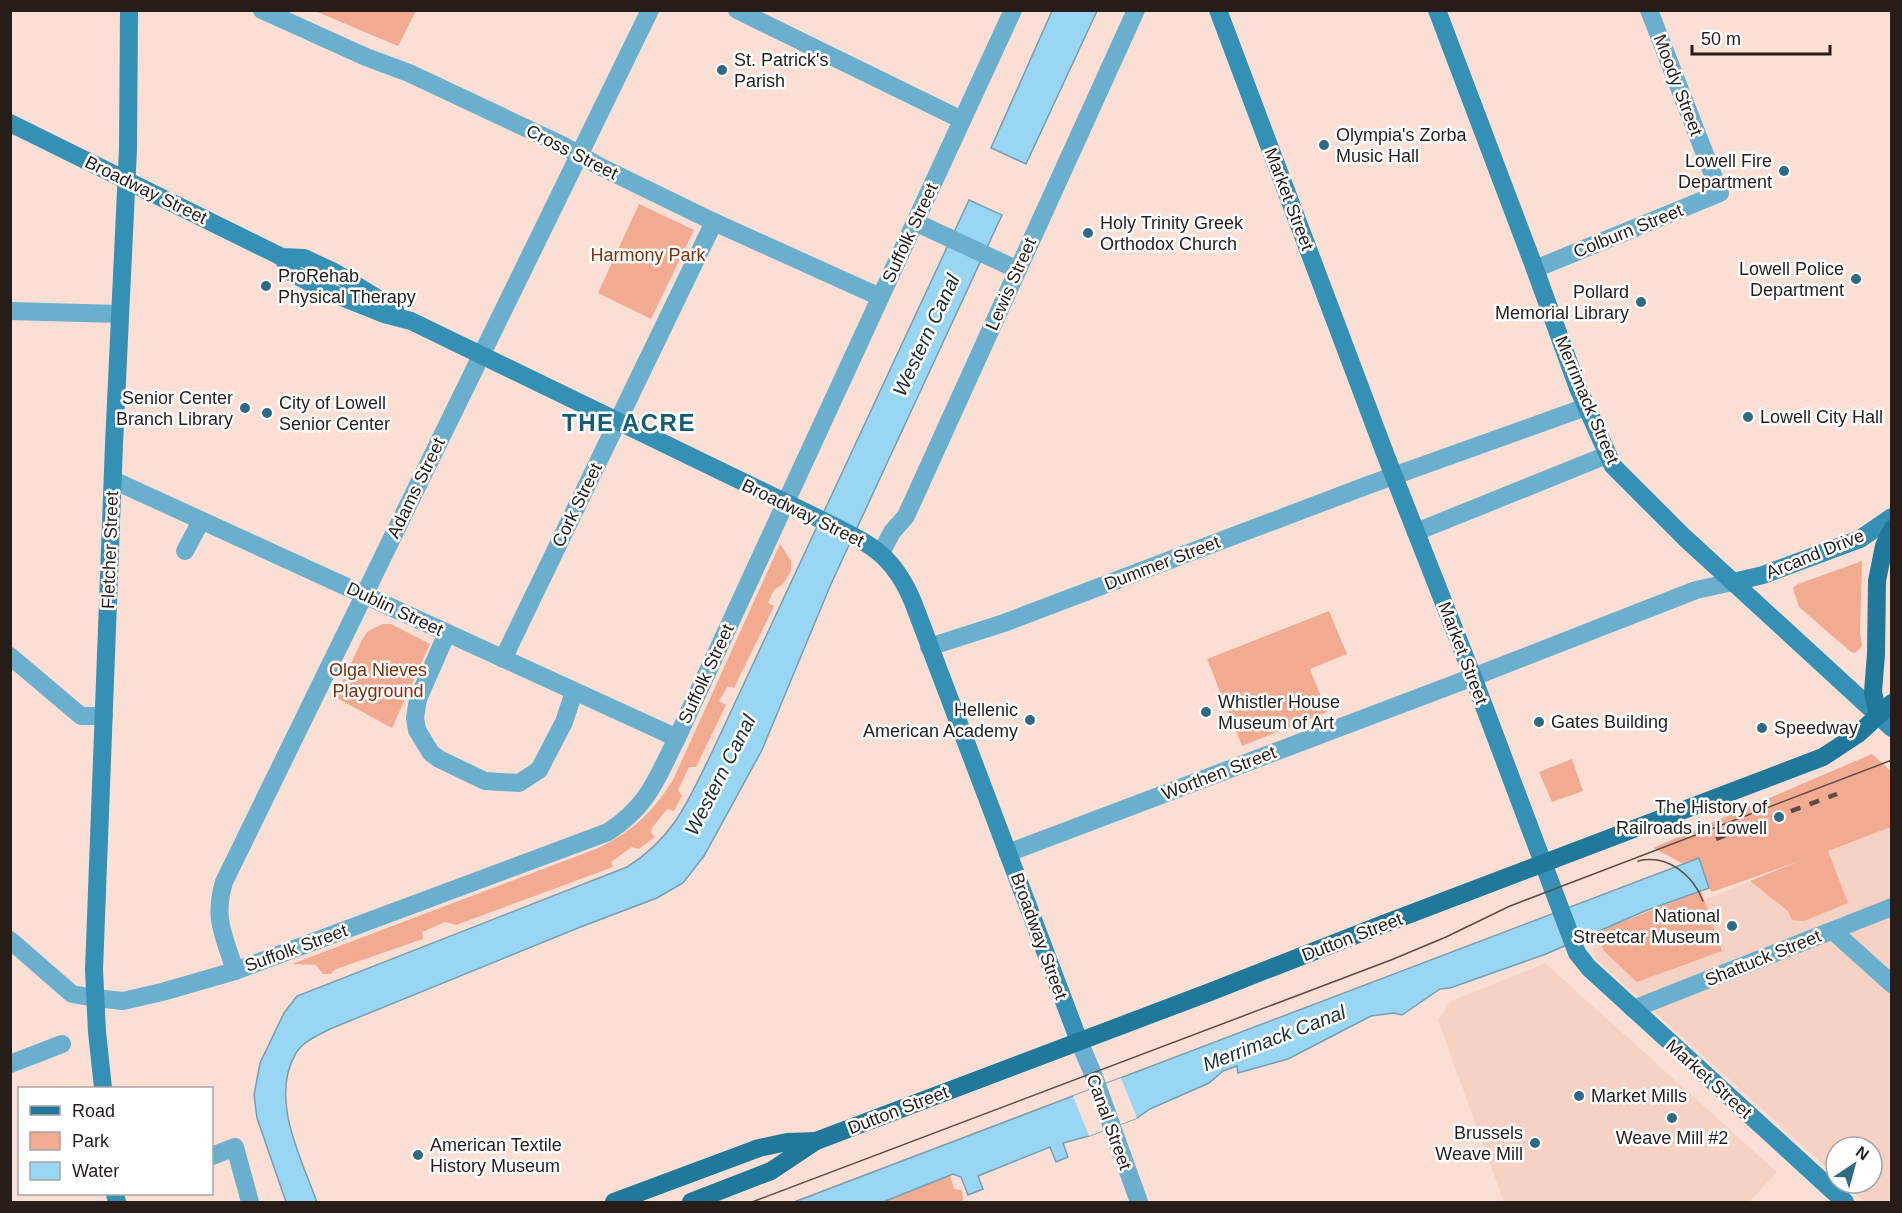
<svg xmlns="http://www.w3.org/2000/svg" width="1902" height="1213" font-family="Arial,sans-serif">
  <rect width="100%" height="100%" fill="#fcdfd4"/>
  <g fill="#f6d2c4">
    <path d="M 1891,827 L 1891,1202 L 1865,1202 L 1843,1183 L 1872,1183 L 1872,1147 L 1836,1147 L 1836,1176 L 1595,958 L 1592,943 Z"/>
    <path d="M 1545,963 L 1777,1172 L 1749,1202 L 1504,1202 L 1438,1020 L 1451,1001 Z"/>
  </g>
  <g fill="#f2ab91">
    <path d="M 315,11 L 416,10 L 416,11 L 398,46 Z"/>
    <path d="M 639,204 L 694,230 L 651,319 L 598,293 Z"/>
    <path d="M 780,544 L 791,561 L 791,571 L 783,584 L 774,590 L 768,603 L 774,606 L 734,688 L 728,686 L 719,701 L 726,705 L 696,767 L 689,767 L 678,790 L 682,796 L 674,811 L 667,809 L 652,828 L 651,833 L 655,837 L 639,849 L 632,847 L 611,862 L 613,867 L 456,925 L 445,922 L 422,932 L 423,939 L 336,969 L 330,974 L 323,974 L 316,965 L 292,964 L 596,849 C 632,832 652,813 673,780 Z"/>
    <path d="M 1862,561 L 1860,633 L 1862,646 L 1855,653 L 1851,652 L 1799,607 L 1793,588 L 1798,584 Z"/>
    <path d="M 1329,611 L 1347,654 L 1310,669 L 1327,712 L 1242,746 L 1207,659 Z"/>
    <path d="M 383,624 L 391,624 L 430,644 L 392,728 L 335,697 L 363,638 L 368,631 Z"/>
    <path d="M 1872,754 L 1891,771 L 1891,827 L 1828,851 L 1848,903 L 1804,921 L 1792,920 L 1788,911 L 1750,881 L 1800,861 L 1712,892 C 1697,870 1676,859 1653,848 Z"/>
    <path d="M 1572,759 L 1583,791 L 1552,802 L 1539,772 Z"/>
    <path d="M 1701,891 L 1722,951 L 1637,982 L 1603,950 L 1596,932 Z"/>
    <path d="M 950,1175 L 954,1189 L 962,1190 L 963,1202 L 883,1202 Z"/>
  </g>
  <g fill="#98d6f4" stroke="#769eb2" stroke-width="1.5">
    <path d="M 1052,11 L 1097,11 L 1026,164 L 991,148 Z"/>
    <path d="M 969,200 L 1002,215 L 831,584 L 762,750 L 704,856 L 683,883 L 657,898 L 583,926 L 330,1029 C 319,1035 303,1041 296,1053 C 269,1098 301,1158 317,1202 L 286,1202 L 257,1118 L 254,1095 L 260,1063 L 284,1013 L 297,996 L 627,867 C 675,837 689,799 713,750 Z"/>
    <path d="M 1699,858 L 1709,888 L 1645,911 L 1546,954 L 1450,988 L 1440,989 L 1402,1015 L 1394,1013 L 1371,1016 L 1288,1059 L 1238,1073 L 1237,1066 L 1223,1071 L 1209,1083 L 1150,1109 L 1137,1118 L 1089,1136 L 1063,1143 L 1068,1157 L 1056,1162 L 1050,1147 L 978,1176 L 983,1189 L 968,1195 L 961,1177 L 953,1174 L 883,1202 L 794,1202 Z"/>
  </g>
  <path fill="#fcdfd4" d="M 1121,1078 L 1137,1118 L 1089,1136 L 1073,1096 Z"/>
  <g fill="none" stroke-linecap="round" stroke-linejoin="round">
    <g stroke="#6aafce" stroke-width="18">
      <path d="M 262,10 L 366,57 L 409,73 L 564,146 L 599,166 L 714,222 L 880,297"/>
      <path d="M 737,10 L 962,120"/>
      <path d="M 915,222 L 1018,270"/>
      <path d="M 1535,269 L 1720,193 L 1649,10"/>
      <path d="M 10,311 L 120,314"/>
      <path d="M 113,480 L 677,738"/>
      <path d="M 185,551 L 201,521"/>
      <path d="M 881,553 L 892,532 L 906,516 L 1136,10"/>
      <path d="M 447,633 L 418,699 L 415,718 L 417,730 L 431,753 L 439,759 L 485,781 L 519,783 L 539,770 L 564,722 L 574,692"/>
      <path d="M 10,656 L 81,716 L 104,716"/>
      <path d="M 503,659 L 714,222"/>
      <path d="M 235,971 L 608,832 C 648,806 656,780 677,738 L 1013,10"/>
      <path d="M 1079,1041 L 1093,1074 L 1139,1202"/>
      <path d="M 10,1064 L 62,1044"/>
      <path d="M 212,1156 L 235,1147 L 250,1202"/>
    </g>
    <g stroke="#6aafce" stroke-width="18">
      <path d="M 1416,532 L 1607,455"/>
      <path d="M 929,647 L 1004,623 L 1371,484 L 1586,407"/>
      <path d="M 1008,853 L 1473,677 L 1696,590 L 1733,582"/>
      <path d="M 1833,931 L 1892,984"/>
      <path d="M 10,940 L 72,994 L 95,998 L 123,1001 L 162,992 L 235,971 C 224,935 213,919 224,882 L 650,10"/>
      <path d="M 1633,1009 L 1892,907"/>
    </g>
    <g stroke="#3590b5" stroke-width="18">
      <path d="M 1218,10 L 1386,456 L 1473,677 L 1577,953 L 1589,968 L 1845,1202"/>
      <path d="M 1437,10 L 1535,269 L 1578,388 L 1613,466 L 1684,537 L 1892,728"/>
      <path d="M 10,123 L 282,257 L 304,258 L 334,272 L 395,309"/>
      <path d="M 282,257 L 292,273 L 326,291 L 384,314 L 411,321 L 832,525 C 874,546 894,557 913,602 L 1079,1041"/>
      <path d="M 1733,582 L 1763,575 L 1860,539 L 1892,517"/>
      <path d="M 103,1088 L 97,1032 L 94,970 L 114,444 L 128,149 L 129,10"/>
      <path d="M 115,1194 L 117,1202"/>
    </g>
    <g stroke="#20789a" stroke-width="18">
      <path d="M 1878,715 L 1873,692 L 1876,654 L 1877,581 L 1884,546 L 1892,529"/>
      <path d="M 614,1202 L 759,1148 L 787,1142 L 816,1141"/>
      <path d="M 691,1202 L 771,1171 L 816,1141 L 1210,992 L 1381,925 L 1823,757 L 1858,734 L 1892,703"/>
    </g>
    <g stroke="#5b4c46" stroke-width="1.5">
      <path d="M 1638,861 C 1668,854 1693,875 1703,901"/>
      <path d="M 752,1202 L 1391,960 L 1446,937 L 1510,906 L 1892,760"/>
    </g>
    <path stroke="#5b4c46" stroke-width="4.5" stroke-dasharray="10 10" stroke-linecap="butt" d="M 1716,839 L 1837,794"/>
  </g>
  <g fill="#2f6982" stroke="#fff" stroke-width="2">
    <circle cx="722" cy="70" r="6"/>
    <circle cx="1324" cy="145" r="6"/>
    <circle cx="1784" cy="171" r="6"/>
    <circle cx="1088" cy="233" r="6"/>
    <circle cx="1856" cy="279" r="6"/>
    <circle cx="266" cy="286" r="6"/>
    <circle cx="1641" cy="302" r="6"/>
    <circle cx="245" cy="408" r="6"/>
    <circle cx="267" cy="413" r="6"/>
    <circle cx="1748" cy="417" r="6"/>
    <circle cx="1206" cy="712" r="6"/>
    <circle cx="1030" cy="720" r="6"/>
    <circle cx="1539" cy="722" r="6"/>
    <circle cx="1762" cy="728" r="6"/>
    <circle cx="1779" cy="817" r="6"/>
    <circle cx="1732" cy="926" r="6"/>
    <circle cx="1579" cy="1096" r="6"/>
    <circle cx="1672" cy="1118" r="6"/>
    <circle cx="1535" cy="1143" r="6"/>
    <circle cx="418" cy="1155" r="6"/>
  </g>
  <g text-anchor="middle" stroke-width="5" stroke-linejoin="round" paint-order="stroke">
    <g font-size="18" fill="#261c18" stroke="#fff" text-anchor="start">
      <text x="734" y="66">St. Patrick's<tspan x="734" dy="21">Parish</tspan></text>
      <text x="1336" y="141">Olympia's Zorba<tspan x="1336" dy="21">Music Hall</tspan></text>
      <text x="1772" y="167" text-anchor="end">Lowell Fire<tspan x="1772" dy="21">Department</tspan></text>
      <text x="1100" y="229">Holy Trinity Greek<tspan x="1100" dy="21">Orthodox Church</tspan></text>
      <text x="1844" y="275" text-anchor="end">Lowell Police<tspan x="1844" dy="21">Department</tspan></text>
      <text x="278" y="282">ProRehab<tspan x="278" dy="21">Physical Therapy</tspan></text>
      <text x="1629" y="298" text-anchor="end">Pollard<tspan x="1629" dy="21">Memorial Library</tspan></text>
      <text x="233" y="404" text-anchor="end">Senior Center<tspan x="233" dy="21">Branch Library</tspan></text>
      <text x="279" y="409">City of Lowell<tspan x="279" dy="21">Senior Center</tspan></text>
      <text x="1760" y="423">Lowell City Hall</text>
      <text x="1218" y="708">Whistler House<tspan x="1218" dy="21">Museum of Art</tspan></text>
      <text x="1018" y="716" text-anchor="end">Hellenic<tspan x="1018" dy="21">American Academy</tspan></text>
      <text x="1551" y="728">Gates Building</text>
      <text x="1774" y="734">Speedway</text>
      <text x="1767" y="813" text-anchor="end">The History of<tspan x="1767" dy="21">Railroads in Lowell</tspan></text>
      <text x="1720" y="922" text-anchor="end">National<tspan x="1720" dy="21">Streetcar Museum</tspan></text>
      <text x="1591" y="1102">Market Mills</text>
      <text x="1523" y="1139" text-anchor="end">Brussels<tspan x="1523" dy="21">Weave Mill</tspan></text>
      <text x="1672" y="1144" text-anchor="middle">Weave Mill #2</text>
      <text x="430" y="1151">American Textile<tspan x="430" dy="21">History Museum</tspan></text>
    </g>
    <g font-size="18" fill="#261c18" stroke="#fff">
      <text transform="translate(1678 85) rotate(69)" y="6">Moody Street</text>
      <text transform="translate(572 152) rotate(27)" y="6">Cross Street</text>
      <text transform="translate(146 190) rotate(26)" y="6">Broadway Street</text>
      <text transform="translate(1289 199) rotate(69)" y="6">Market Street</text>
      <text transform="translate(1628 231) rotate(-22)" y="6">Colburn Street</text>
      <text transform="translate(910 233) rotate(-65)" y="6">Suffolk Street</text>
      <text transform="translate(1011 284) rotate(-66)" y="6">Lewis Street</text>
      <text transform="translate(1587 400) rotate(67)" y="6">Merrimack Street</text>
      <text transform="translate(416 488) rotate(-64)" y="6">Adams Street</text>
      <text transform="translate(577 505) rotate(-64)" y="6">Cork Street</text>
      <text transform="translate(803 513) rotate(26)" y="6">Broadway Street</text>
      <text transform="translate(110 550) rotate(-88)" y="6">Fletcher Street</text>
      <text transform="translate(1815 554) rotate(-22)" y="6">Arcand Drive</text>
      <text transform="translate(1162 563) rotate(-21)" y="6">Dummer Street</text>
      <text transform="translate(395 609) rotate(25)" y="6">Dublin Street</text>
      <text transform="translate(1463 653) rotate(69)" y="6">Market Street</text>
      <text transform="translate(706 674) rotate(-65)" y="6">Suffolk Street</text>
      <text transform="translate(1219 773) rotate(-21)" y="6">Worthen Street</text>
      <text transform="translate(1039 936) rotate(70)" y="6">Broadway Street</text>
      <text transform="translate(1352 937) rotate(-21)" y="6">Dutton Street</text>
      <text transform="translate(296 948) rotate(-20)" y="6">Suffolk Street</text>
      <text transform="translate(1763 958) rotate(-22)" y="6">Shattuck Street</text>
      <text transform="translate(1709 1079) rotate(42)" y="6">Market Street</text>
      <text transform="translate(898 1110) rotate(-21)" y="6">Dutton Street</text>
      <text transform="translate(1109 1122) rotate(70)" y="6">Canal Street</text>
    </g>
    <g font-size="18" fill="#822e06" stroke="#fff">
      <text x="648" y="261">Harmony Park</text>
      <text x="378" y="676">Olga Nieves<tspan x="378" dy="21">Playground</tspan></text>
    </g>
    <g font-size="20" font-style="italic" fill="#1b3039" stroke="#fff">
      <text transform="translate(926 335) rotate(-65)" y="7">Western Canal</text>
      <text transform="translate(720 775) rotate(-63)" y="7">Western Canal</text>
      <text transform="translate(1274 1038) rotate(-21)" y="7">Merrimack Canal</text>
    </g>
    <g font-size="24" font-weight="bold" letter-spacing="1.5" fill="#155c78" stroke="#fff">
      <text x="629" y="431">THE ACRE</text>
    </g>
  </g>
  <rect width="1902" height="1213" fill="none" stroke="#261c18" stroke-width="24"/>
  <rect x="18" y="1087" width="195" height="108" fill="#ffffff" stroke="#a8a4a3" stroke-width="1.5"/>
  <rect x="30" y="1106" width="30" height="9" fill="#20789a" stroke="#a8a4a3" stroke-width="1.5"/>
  <text x="72" y="1117" font-size="18" fill="#261c18">Road</text>
  <rect x="30" y="1132" width="30" height="18" fill="#f2ab91" stroke="#a8a4a3" stroke-width="1.5"/>
  <text x="72" y="1147" font-size="18" fill="#261c18">Park</text>
  <rect x="30" y="1162" width="30" height="18" fill="#98d6f4" stroke="#a8a4a3" stroke-width="1.5"/>
  <text x="72" y="1177" font-size="18" fill="#261c18">Water</text>
  <g transform="translate(1854 1165) rotate(36)"><circle r="28" fill="#ffffff" stroke="#a8a4a3" stroke-width="1.5"/>
  <path d="M0-4.5L10 22L0 15L-10 22Z" fill="#2f6982"/>
  <text y="-9" font-size="16" font-weight="bold" text-anchor="middle" fill="#261c18">N</text>
  </g>
  <path d="M1692 45v9h138v-9" fill="none" stroke="#261c18" stroke-width="3"/>
  <text x="1701" y="45" font-size="18" fill="#261c18" stroke="#ffffff" stroke-width="4.5" paint-order="stroke">50 m</text>
</svg>
